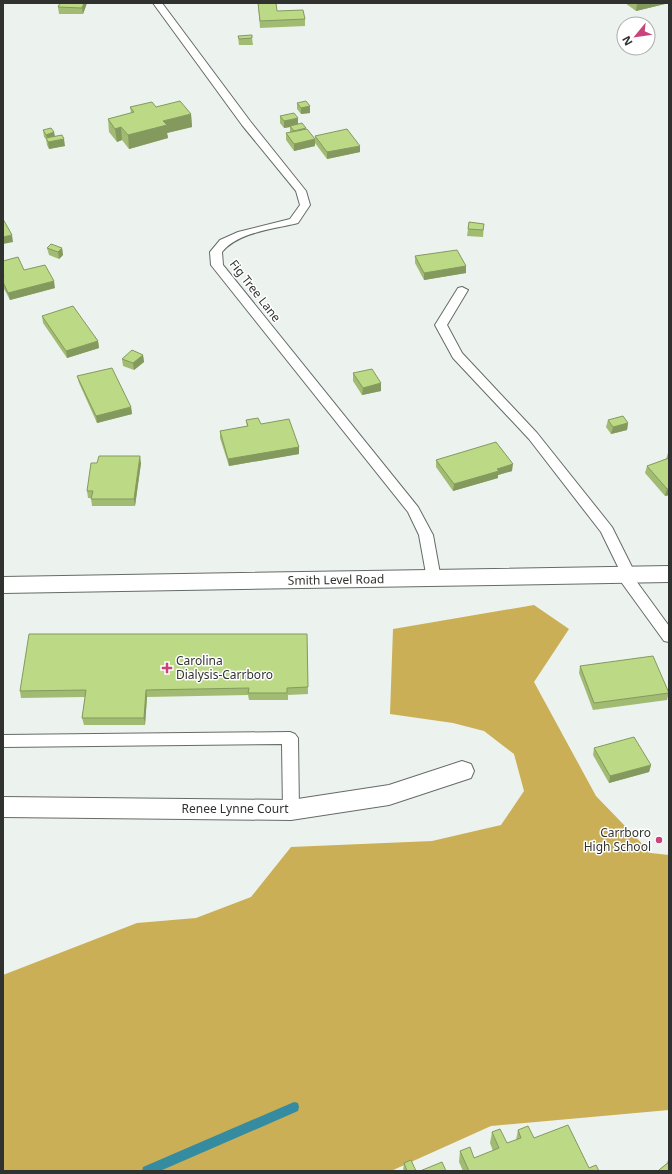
<svg xmlns="http://www.w3.org/2000/svg" width="672" height="1174" font-family="'Noto Sans',sans-serif">
  <rect width="100%" height="100%" fill="#ecf2ee"/>
  <path fill="#caaf56" d="M 534,605 L 569,629 L 534,682 L 596,796 L 651,853 L 669,855 L 669,1110 L 491,1126 L 391,1171 L 3,1171 L 3,975 L 137,923 L 196,918 L 251,897 L 291,847 L 432,841 L 501,825 L 524,791 L 514,754 L 484,731 L 453,723 L 390,714 L 393,629 Z"/>
  <g fill="none" stroke-linecap="round" stroke-linejoin="round">
    <path fill="#358ca1" fill-rule="evenodd" d="M 294,1102 L 298,1103 L 299,1107 L 298,1111 L 160,1171 L 142,1171 L 143,1167 Z"/>
    <g stroke="#656b67" stroke-width="2">
      <g id="lane">
        <path d="M 153,3 L 162,3 L 250,121 L 306,191 L 310,205 L 298,223 C 274,229 238,232 222,252 L 223,265 L 418,507 L 433,535 L 441,579 L 439,583 L 434,584 L 429,583 L 427,579 L 419,535 L 408,512 L 211,265 L 210,252 L 220,240 L 238,232 L 290,219 L 300,205 L 296,191 L 242,125 Z"/>
        <path d="M 462,287 L 468,290 L 447,325 L 462,353 L 537,433 L 612,527 L 636,575 L 634,578 L 669,626 L 669,642 L 664,641 L 619,579 L 617,575 L 620,571 L 601,532 L 529,439 L 453,358 L 435,325 L 458,288 Z"/>
        <path d="M 290,732 L 295,734 L 298,738 L 299,810 L 297,815 L 291,817 L 285,815 L 283,810 L 282,744 L 3,747 L 3,735 Z"/>
      </g>
    </g>
    <g stroke="#656b67" stroke-width="2">
      <path id="street" d="M 462,761 L 471,764 L 474,771 L 471,778 L 389,805 L 291,820 L 3,817 L 3,797 L 291,800 L 389,785 Z"/>
    </g>
    <g stroke="#656b67" stroke-width="2">
      <path id="secondary" d="M 669,566 L 669,582 L 3,593 L 3,577 Z"/>
    </g>
    <use href="#lane" fill="#fff" fill-rule="evenodd"/>
    <use href="#street" fill="#fff" fill-rule="evenodd"/>
    <use href="#secondary" fill="#fff" fill-rule="evenodd"/>
  </g>
  <g fill="#a2bb73">
    <path d="M 60,3 L 87,3 L 83,14 L 59,14 L 58,7 Z"/>
    <path d="M 258,3 L 277,11 L 305,19 L 305,26 L 260,28 Z"/>
    <path d="M 625,3 L 665,3 L 665,4 L 636,11 Z"/>
    <path d="M 238,36 L 252,38 L 253,45 L 239,45 Z"/>
    <path d="M 297,103 L 310,106 L 310,113 L 301,114 L 297,109 Z"/>
    <path d="M 130,107 L 156,107 L 191,114 L 192,127 L 167,133 L 168,138 L 129,149 L 122,140 L 117,142 L 109,132 L 108,119 L 131,113 Z"/>
    <path d="M 280,116 L 306,128 L 306,129 L 315,139 L 315,146 L 294,151 L 286,140 L 286,133 L 290,132 L 290,127 L 284,128 L 280,123 Z"/>
    <path d="M 43,130 L 54,132 L 55,136 L 65,146 L 49,149 L 47,145 L 46,139 L 44,137 Z"/>
    <path d="M 315,136 L 360,152 L 327,159 L 315,143 Z"/>
    <path d="M 469,222 L 484,224 L 483,237 L 467,236 Z"/>
    <path d="M 47,248 L 62,248 L 63,255 L 59,259 L 49,255 Z"/>
    <path d="M 415,256 L 466,266 L 466,273 L 424,280 L 415,263 Z"/>
    <path d="M 3,261 L 24,270 L 55,288 L 10,300 L 3,287 Z"/>
    <path d="M 42,316 L 98,341 L 99,348 L 67,358 L 43,323 Z"/>
    <path d="M 143,355 L 144,362 L 134,370 L 123,366 L 122,359 Z"/>
    <path d="M 353,373 L 381,383 L 381,391 L 362,395 L 353,381 Z"/>
    <path d="M 77,376 L 131,407 L 132,414 L 97,423 L 79,383 Z"/>
    <path d="M 246,420 L 261,424 L 299,447 L 299,454 L 229,466 L 220,438 L 220,431 L 247,427 Z"/>
    <path d="M 608,420 L 628,423 L 627,430 L 611,434 L 606,427 Z"/>
    <path d="M 668,453 L 669,453 L 669,495 L 665,496 L 645,473 L 647,466 L 666,459 Z"/>
    <path d="M 436,460 L 512,471 L 498,475 L 498,478 L 453,491 L 436,467 Z"/>
    <path d="M 141,463 L 135,506 L 92,506 L 91,498 L 88,498 L 87,491 Z"/>
    <path d="M 307,634 L 308,694 L 288,695 L 288,700 L 249,700 L 248,695 L 147,697 L 145,725 L 84,725 L 82,718 L 85,697 L 21,698 L 20,691 Z"/>
    <path d="M 580,666 L 669,692 L 667,700 L 593,710 L 579,673 Z"/>
    <path d="M 594,748 L 651,765 L 649,772 L 609,783 L 593,755 Z"/>
    <path d="M 518,1130 L 589,1168 L 599,1171 L 463,1171 L 459,1162 L 460,1151 L 474,1158 L 493,1151 L 490,1143 L 492,1132 L 507,1143 L 516,1140 Z"/>
    <path d="M 669,1157 L 669,1171 L 659,1171 L 659,1170 L 667,1163 Z"/>
    <path d="M 404,1163 L 416,1171 L 403,1171 Z"/>
  </g>
  <g fill="#84995e">
    <path d="M 84,3 L 87,3 L 83,14 L 82,8 Z"/>
    <path d="M 637,3 L 665,3 L 665,4 L 636,11 Z"/>
    <path d="M 310,106 L 310,113 L 301,114 L 301,108 Z"/>
    <path d="M 191,114 L 192,127 L 167,133 L 168,138 L 129,149 L 128,135 L 163,121 Z"/>
    <path d="M 298,118 L 298,125 L 290,126 L 290,127 L 284,128 L 284,121 Z"/>
    <path d="M 121,127 L 122,140 L 117,142 L 115,129 Z"/>
    <path d="M 54,132 L 55,139 L 48,141 L 46,135 Z"/>
    <path d="M 64,139 L 65,146 L 49,149 L 48,142 Z"/>
    <path d="M 315,139 L 315,146 L 294,151 L 294,144 Z"/>
    <path d="M 360,146 L 360,152 L 327,159 L 327,152 Z"/>
    <path d="M 12,235 L 13,242 L 3,244 L 3,237 Z"/>
    <path d="M 62,248 L 63,255 L 59,259 L 58,252 Z"/>
    <path d="M 466,266 L 466,273 L 424,280 L 424,273 Z"/>
    <path d="M 54,281 L 55,288 L 10,300 L 8,293 Z"/>
    <path d="M 98,341 L 99,348 L 67,358 L 66,351 Z"/>
    <path d="M 143,355 L 144,362 L 134,370 L 133,363 Z"/>
    <path d="M 381,383 L 381,391 L 362,395 L 363,388 Z"/>
    <path d="M 131,407 L 132,414 L 97,423 L 96,416 Z"/>
    <path d="M 628,423 L 627,430 L 611,434 L 613,427 Z"/>
    <path d="M 299,447 L 299,454 L 229,466 L 228,459 Z"/>
    <path d="M 140,456 L 141,463 L 135,506 L 134,499 Z"/>
    <path d="M 513,464 L 512,471 L 498,475 L 498,478 L 453,491 L 454,484 L 497,469 Z"/>
    <path d="M 667,489 L 669,489 L 669,495 L 665,496 Z"/>
    <path d="M 146,690 L 147,697 L 145,725 L 144,718 Z"/>
    <path d="M 651,765 L 649,772 L 609,783 L 610,776 Z"/>
  </g>
  <g fill="#bcda86" stroke="#84995e">
    <path d="M 60,3 L 84,3 L 82,8 L 58,7 Z"/>
    <path d="M 258,3 L 276,3 L 277,11 L 303,10 L 305,19 L 260,21 Z"/>
    <path d="M 252,35 L 252,38 L 239,39 L 238,36 Z"/>
    <path d="M 180,101 L 191,114 L 163,121 L 167,125 L 128,135 L 121,127 L 115,129 L 108,119 L 134,112 L 130,107 L 152,102 L 156,107 Z"/>
    <path d="M 306,101 L 310,106 L 301,108 L 297,103 Z"/>
    <path d="M 294,113 L 298,118 L 284,121 L 280,116 Z"/>
    <path d="M 302,123 L 306,128 L 294,131 L 290,126 Z"/>
    <path d="M 51,128 L 54,132 L 46,135 L 43,130 Z"/>
    <path d="M 307,129 L 315,139 L 294,144 L 286,133 Z"/>
    <path d="M 347,129 L 360,146 L 327,152 L 315,136 Z"/>
    <path d="M 62,135 L 64,139 L 48,142 L 46,138 Z"/>
    <path d="M 3,219 L 12,235 L 3,237 Z"/>
    <path d="M 469,222 L 484,224 L 483,230 L 468,229 Z"/>
    <path d="M 51,244 L 62,248 L 58,252 L 47,248 Z"/>
    <path d="M 457,250 L 466,266 L 424,273 L 415,256 Z"/>
    <path d="M 18,257 L 24,270 L 45,265 L 54,281 L 8,293 L 3,282 L 3,276 L 4,276 L 3,274 L 3,261 Z"/>
    <path d="M 73,306 L 98,341 L 66,351 L 42,316 Z"/>
    <path d="M 132,350 L 143,355 L 133,363 L 122,359 Z"/>
    <path d="M 112,368 L 131,407 L 96,416 L 77,376 Z"/>
    <path d="M 372,369 L 381,383 L 363,388 L 353,373 Z"/>
    <path d="M 623,416 L 628,423 L 613,427 L 608,420 Z"/>
    <path d="M 258,418 L 261,424 L 289,419 L 299,447 L 228,459 L 220,431 L 248,426 L 246,420 Z"/>
    <path d="M 496,442 L 513,464 L 497,469 L 499,471 L 454,484 L 436,460 Z"/>
    <path d="M 99,456 L 140,456 L 134,499 L 91,499 L 93,491 L 87,491 L 91,463 L 97,463 Z"/>
    <path d="M 669,458 L 669,489 L 667,489 L 647,466 Z"/>
    <path d="M 29,634 L 307,634 L 308,687 L 287,688 L 287,693 L 248,693 L 249,688 L 146,690 L 144,718 L 82,718 L 86,690 L 20,691 Z"/>
    <path d="M 653,656 L 669,693 L 594,703 L 580,666 Z"/>
    <path d="M 634,737 L 651,765 L 610,776 L 594,748 Z"/>
    <path d="M 568,1125 L 589,1168 L 596,1165 L 599,1171 L 469,1171 L 460,1151 L 470,1147 L 474,1158 L 499,1148 L 492,1132 L 500,1129 L 507,1143 L 521,1138 L 518,1130 L 528,1126 L 534,1138 Z"/>
    <path d="M 411,1160 L 416,1171 L 407,1171 L 404,1163 Z"/>
    <path d="M 442,1162 L 446,1171 L 420,1171 Z"/>
    <path d="M 669,1162 L 669,1171 L 660,1171 L 659,1170 Z"/>
  </g>
  <g fill="#cc437b" stroke="#fff" stroke-width="1.5">
    <path d="M165 662h4v4h4v4h-4v4h-4v-4h-4v-4h4z"/>
    <circle cx="659" cy="840" r="4"/>
  </g>
  <g text-anchor="middle" stroke-width="3" stroke-linejoin="round" paint-order="stroke">
    <g font-size="12" fill="#303230" stroke="#fff">
      <text transform="translate(255 291) rotate(52)" y="4">Fig Tree Lane</text>
      <text transform="translate(336 580) rotate(-1)" y="4">Smith Level Road</text>
      <text x="235" y="813">Renee Lynne Court</text>
    </g>
    <g font-size="12" fill="#303230" stroke="#fff" text-anchor="start">
      <text x="176" y="665">Carolina<tspan x="176" dy="14">Dialysis-Carrboro</tspan></text>
      <text x="651" y="837" text-anchor="end">Carrboro<tspan x="651" dy="14">High School</tspan></text>
    </g>
  </g>
  <rect width="672" height="1174" fill="none" stroke="#303230" stroke-width="8"/>
  <g transform="translate(636 36) rotate(241)"><circle r="19" fill="#ffffff" stroke="#acadac"/>
  <path d="M0-3L7 15L0 10L-7 15Z" fill="#cc437b"/>
  <text y="-6" font-size="11" font-weight="bold" text-anchor="middle" fill="#303230">N</text>
  </g>
</svg>
